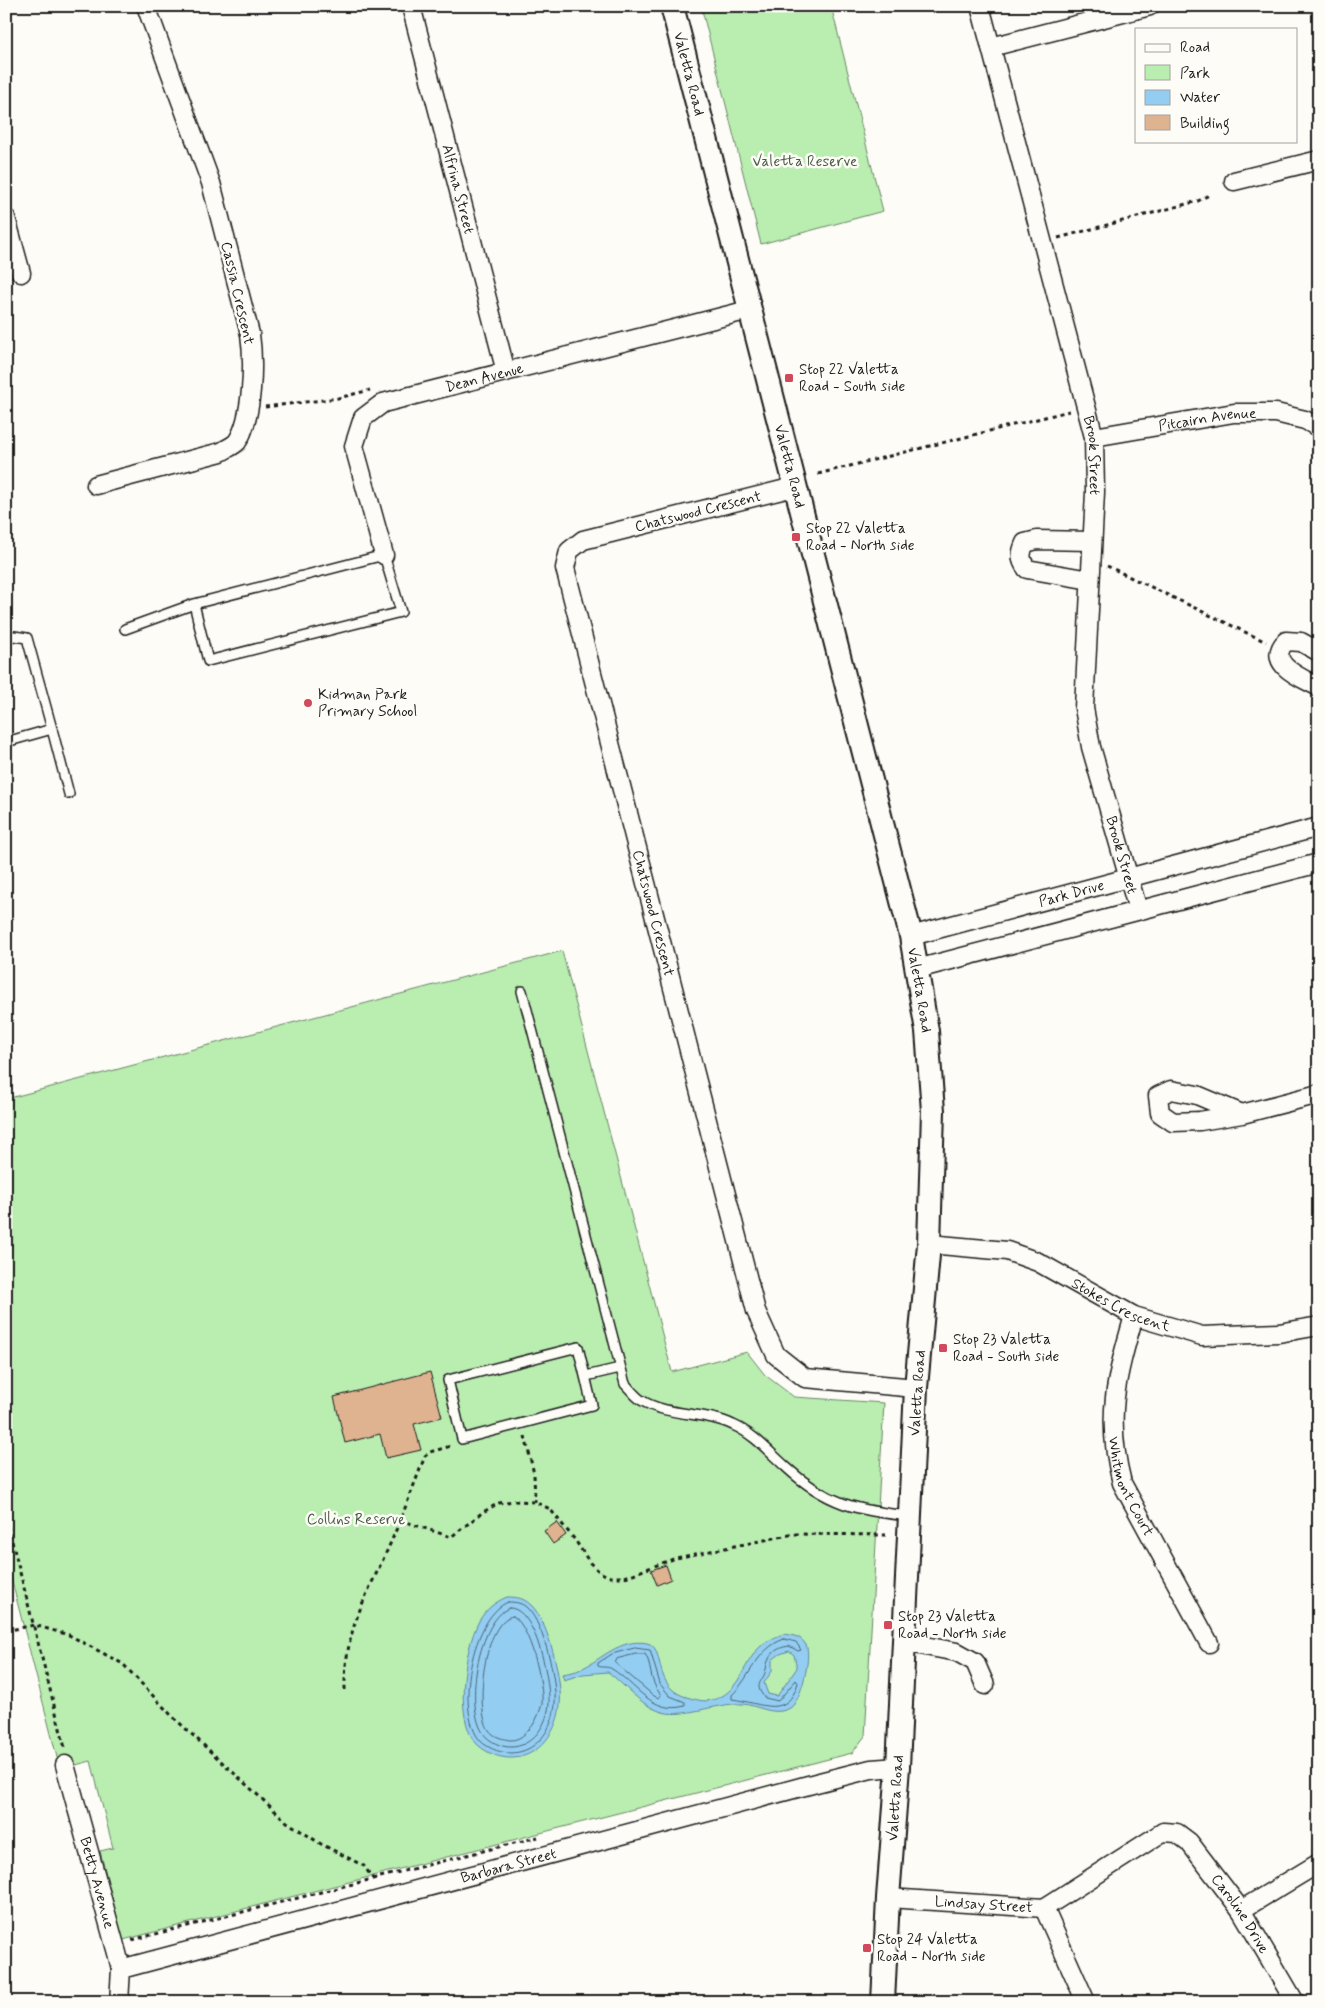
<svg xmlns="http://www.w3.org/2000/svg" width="1325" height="2008" font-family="Mynerve,sans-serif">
  <rect width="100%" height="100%" fill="#fdfcf7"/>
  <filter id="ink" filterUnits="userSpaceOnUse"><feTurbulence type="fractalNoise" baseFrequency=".02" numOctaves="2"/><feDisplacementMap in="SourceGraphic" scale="10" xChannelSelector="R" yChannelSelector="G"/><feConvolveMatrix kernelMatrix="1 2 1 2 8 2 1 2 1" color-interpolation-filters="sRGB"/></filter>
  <g filter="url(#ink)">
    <g fill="#b9eeb0" stroke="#6a8566">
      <path d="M 701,6 L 831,6 L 883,211 L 761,244 Z"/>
      <path d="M 562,951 L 672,1372 L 747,1352 L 765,1375 L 794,1397 L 884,1403 L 865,1736 L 852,1753 L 123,1940 L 100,1851 L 113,1848 L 91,1761 L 60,1769 L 6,1558 L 6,1099 Z"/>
    </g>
    <g fill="#93cdf2" stroke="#63869c" fill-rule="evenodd">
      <path d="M 507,1597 C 517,1597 524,1598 531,1605 C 548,1620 563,1682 560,1705 C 556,1746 519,1773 483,1749 C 451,1730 464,1649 479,1621 C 486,1609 495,1602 507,1597 Z"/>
      <path d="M 783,1634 C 792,1635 801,1636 806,1645 C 812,1656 801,1702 790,1708 C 774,1717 758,1705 742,1704 C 717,1702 681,1720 659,1711 C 639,1704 624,1684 608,1672 L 583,1674 L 564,1680 L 562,1674 C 568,1673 576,1672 581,1669 C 602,1659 620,1638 647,1643 C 667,1647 650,1689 690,1698 C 698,1700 704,1702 712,1700 C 738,1694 742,1667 757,1650 C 764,1642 773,1638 783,1634 ZM 789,1651 L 794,1655 L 797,1668 L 777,1696 L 768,1694 L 764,1683 L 772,1671 L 772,1660 L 780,1654 Z"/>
    </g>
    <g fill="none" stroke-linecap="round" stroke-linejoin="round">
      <g stroke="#4c6372" stroke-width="1">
        <path d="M 508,1602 C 516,1602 523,1603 528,1609 C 544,1625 557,1681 555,1703 C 553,1740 521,1766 487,1746 C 452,1727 469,1617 508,1602 Z"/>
        <path d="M 509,1608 C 536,1607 550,1681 549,1703 C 547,1734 519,1760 490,1740 C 461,1722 476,1621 509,1608 Z"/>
        <path d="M 513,1616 C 530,1625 544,1685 542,1704 C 540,1711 537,1719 533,1725 C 526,1734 517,1743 505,1739 C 499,1738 492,1735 489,1730 C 474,1710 484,1619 513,1616 Z"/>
        <path d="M 784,1639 L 796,1642 L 801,1650 L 798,1651 L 789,1646 C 774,1648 768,1656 766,1669 C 764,1682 752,1683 765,1698 L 778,1701 L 796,1680 L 798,1683 C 787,1720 762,1703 732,1699 L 732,1695 C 751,1677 756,1649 784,1639 Z"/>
        <path d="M 635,1648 L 650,1650 L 660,1684 L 670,1696 L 685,1702 L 685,1706 C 652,1715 636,1684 612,1669 C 608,1666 602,1668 598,1666 L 598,1663 L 612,1654 Z"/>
        <path d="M 636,1654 L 645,1654 C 652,1663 648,1680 661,1695 L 659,1698 L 654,1696 L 615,1663 L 617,1659 Z"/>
      </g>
    </g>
    <g fill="#e0b390" stroke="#1c1c1c">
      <path d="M 430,1372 L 442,1417 L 414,1424 L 421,1450 L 386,1458 L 380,1434 L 345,1443 L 334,1397 Z"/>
      <path d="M 557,1522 L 566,1535 L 553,1544 L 544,1531 Z"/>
      <path d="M 666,1565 L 671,1579 L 657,1585 L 651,1570 Z"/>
    </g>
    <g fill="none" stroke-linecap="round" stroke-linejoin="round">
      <g stroke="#1c1c1c" stroke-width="12">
        <g id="service">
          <path d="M 125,629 L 194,604 L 384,555 L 401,612 L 208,661 L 194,604"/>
          <path d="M 6,638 L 14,636 L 27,638 L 52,729 L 6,742"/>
          <path d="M 52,729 L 69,794"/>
          <path d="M 522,991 L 625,1384 C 630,1389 635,1396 641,1400 C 668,1417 704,1411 733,1425 C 754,1434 769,1452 786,1467 C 826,1504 858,1511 910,1516"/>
          <path d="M 578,1347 L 592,1405 L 462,1439 L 448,1380 Z"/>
          <path d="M 586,1376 L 620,1368"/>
        </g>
      </g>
      <g stroke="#1c1c1c" stroke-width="21">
        <g id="minor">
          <path id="s1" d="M 411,6 L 506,372"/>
          <path id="s2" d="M 980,6 L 1094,437 L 1095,492 L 1084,708 L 1091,747 L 1138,910"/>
          <path d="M 991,47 L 1150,6"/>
          <path d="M 1234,181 L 1319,160"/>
          <path d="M 6,218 L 21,273"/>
          <path id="s3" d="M 1094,437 L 1234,413 L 1276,413 L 1305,420 L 1319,428"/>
          <path d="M 96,485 L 221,452 C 226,449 233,446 237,442 C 253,418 254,362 250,334 L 211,183 L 146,6"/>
          <path id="s4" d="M 794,487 L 583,540 L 569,551 L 565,568 L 756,1311 L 776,1355 L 805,1378 L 916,1388"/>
          <path id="s5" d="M 384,555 L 354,446 L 363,418 L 383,403 L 749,310"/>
          <path d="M 1090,580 L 1027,569 C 1020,560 1020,554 1025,543 L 1037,540 L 1092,541"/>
          <path d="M 1319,652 L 1301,642 L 1286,641 C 1264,664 1302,678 1319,687"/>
          <path id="s6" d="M 911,936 L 1319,827"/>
          <path d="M 917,969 L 1319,863"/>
          <path d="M 1242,1114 L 1197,1095 L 1171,1090 L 1158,1096 L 1160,1113 L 1173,1122 L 1200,1121 L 1242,1114 L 1319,1094"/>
          <path id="s7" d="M 929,1244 L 1007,1251 L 1038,1262 L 1134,1316 L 1202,1336 L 1279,1333 L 1319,1326"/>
          <path id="s8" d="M 1134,1316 C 1116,1378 1105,1418 1122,1483 L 1209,1643"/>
          <path d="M 904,1642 L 957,1652 L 975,1662 L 985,1685"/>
          <path id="s9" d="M 65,1765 L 117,1953 L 121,1969 L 119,2002"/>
          <path id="s10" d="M 888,1898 L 1044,1908 L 1163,1832 L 1177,1833 L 1189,1842 L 1241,1910 L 1295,2002"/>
          <path d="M 1044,1908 L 1086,2002"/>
          <path d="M 1241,1910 L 1319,1863"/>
          <path id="s11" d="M 121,1969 L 816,1783 L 871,1769 L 898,1767"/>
        </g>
      </g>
      <g stroke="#1c1c1c" stroke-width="26">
        <g id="tertiary">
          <path id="s12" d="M 672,6 L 911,936 L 927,1031 L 933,1111 L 929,1244 L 916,1388 L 898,1767 L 888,1898 L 883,2002"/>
        </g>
      </g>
      <g stroke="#1c1c1c" stroke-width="3" stroke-dasharray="4 4" stroke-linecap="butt">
        <path d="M 1058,238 L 1198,201 L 1209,195"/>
        <path d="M 265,407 L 338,398 L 370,390"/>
        <path d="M 818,474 L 1069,411"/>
        <path d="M 1107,566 L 1266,642"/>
        <path d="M 525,1436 L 534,1474 L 535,1502"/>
        <path d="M 6,1518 L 65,1748"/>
        <path d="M 400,1520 L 451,1537 L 483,1512 L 499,1503 L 515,1501 L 535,1502 L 550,1509 L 575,1540 L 590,1563 L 601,1573 L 611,1577 L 625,1577 L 676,1558 L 794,1534 L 886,1535"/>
        <path d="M 6,1631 L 34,1625 L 69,1635 L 123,1664 L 173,1717 L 287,1822 L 321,1844 L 364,1866 L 374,1880"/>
        <path d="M 345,1690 C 344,1628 367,1596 391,1542 C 403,1514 414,1485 425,1456 L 430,1452 L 451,1446"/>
        <path d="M 132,1940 L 538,1837"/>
      </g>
      <use href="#service" stroke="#fdfcf7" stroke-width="9"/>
      <use href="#minor" stroke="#fdfcf7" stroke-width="18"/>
      <use href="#tertiary" stroke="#fdfcf7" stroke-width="22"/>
    </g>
  </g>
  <g fill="#d1495b" stroke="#fdfcf7" stroke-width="2">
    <rect x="784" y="373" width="10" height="10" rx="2.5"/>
    <rect x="791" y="532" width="10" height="10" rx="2.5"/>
    <circle cx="308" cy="703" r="5"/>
    <rect x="938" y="1343" width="10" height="10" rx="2.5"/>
    <rect x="883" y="1620" width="10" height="10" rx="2.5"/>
    <rect x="862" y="1943" width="10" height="10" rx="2.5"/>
  </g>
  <g text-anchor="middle" stroke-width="5" stroke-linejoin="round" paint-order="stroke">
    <g font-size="15" fill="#1c1c1c" stroke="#fdfcf7">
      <text dy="5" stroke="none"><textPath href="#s12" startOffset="70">Valetta Road</textPath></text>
      <text dy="5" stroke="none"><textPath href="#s1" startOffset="189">Alfrina Street</textPath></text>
      <text transform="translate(238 293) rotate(77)" y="5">Cassia Crescent</text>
      <text dy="5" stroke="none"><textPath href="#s5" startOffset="272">Dean Avenue</textPath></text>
      <text dy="5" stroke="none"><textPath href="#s3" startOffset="115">Pitcairn Avenue</textPath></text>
      <text dy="5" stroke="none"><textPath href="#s2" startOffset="464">Brook Street</textPath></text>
      <text dy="5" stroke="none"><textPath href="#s12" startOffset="475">Valetta Road</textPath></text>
      <text transform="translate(698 511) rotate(-14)" y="5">Chatswood Crescent</text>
      <text dy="5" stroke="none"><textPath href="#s2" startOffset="869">Brook Street</textPath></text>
      <text dy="5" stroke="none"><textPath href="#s6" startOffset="166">Park Drive</textPath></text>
      <text dy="5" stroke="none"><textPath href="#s4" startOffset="609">Chatswood Crescent</textPath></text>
      <text dy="5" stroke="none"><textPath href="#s12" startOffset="1015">Valetta Road</textPath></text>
      <text dy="5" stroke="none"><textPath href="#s7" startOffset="205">Stokes Crescent</textPath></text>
      <text transform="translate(917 1393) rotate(-86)" y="5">Valetta Road</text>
      <text dy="5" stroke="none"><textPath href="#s8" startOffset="176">Whitmont Court</textPath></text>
      <text transform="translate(895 1798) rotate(-86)" y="5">Valetta Road</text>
      <text dy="5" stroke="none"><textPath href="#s11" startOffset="401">Barbara Street</textPath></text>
      <text dy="5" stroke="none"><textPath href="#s9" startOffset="122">Betty Avenue</textPath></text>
      <text dy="5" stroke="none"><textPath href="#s10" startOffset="96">Lindsay Street</textPath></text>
      <text dy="5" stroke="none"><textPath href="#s10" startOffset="415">Caroline Drive</textPath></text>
    </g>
    <g font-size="15" fill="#4b5b48" stroke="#fdfcf7">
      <text x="805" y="166">Valetta Reserve</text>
      <text x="356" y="1524">Collins Reserve</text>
    </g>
    <g font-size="15" fill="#1c1c1c" stroke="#fdfcf7" text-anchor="start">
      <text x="799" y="374">Stop 22 Valetta<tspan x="799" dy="17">Road - South side</tspan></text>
      <text x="806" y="533">Stop 22 Valetta<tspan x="806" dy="17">Road - North side</tspan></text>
      <text x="318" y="699">Kidman Park<tspan x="318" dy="17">Primary School</tspan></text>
      <text x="953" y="1344">Stop 23 Valetta<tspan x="953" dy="17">Road - South side</tspan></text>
      <text x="898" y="1621">Stop 23 Valetta<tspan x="898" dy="17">Road - North side</tspan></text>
      <text x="877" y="1944">Stop 24 Valetta<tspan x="877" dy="17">Road - North side</tspan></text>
    </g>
  </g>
  <rect width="1325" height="2008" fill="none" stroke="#fdfcf7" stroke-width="25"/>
  <rect x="12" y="12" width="1300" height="1983" fill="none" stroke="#1c1c1c" stroke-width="2" filter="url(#ink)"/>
  <rect x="1135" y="28" width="162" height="115" fill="#fdfcf7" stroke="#a3a29f"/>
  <rect x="1145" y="44" width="25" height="8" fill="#fdfcf7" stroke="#a3a29f"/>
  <text x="1180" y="52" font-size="15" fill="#1c1c1c">Road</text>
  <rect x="1145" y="65" width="25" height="15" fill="#b9eeb0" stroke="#a3a29f"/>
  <text x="1180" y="78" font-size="15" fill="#1c1c1c">Park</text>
  <rect x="1145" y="90" width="25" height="15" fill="#93cdf2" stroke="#a3a29f"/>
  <text x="1180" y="102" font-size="15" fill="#1c1c1c">Water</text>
  <rect x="1145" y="115" width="25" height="15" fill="#e0b390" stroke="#a3a29f"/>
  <text x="1180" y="128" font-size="15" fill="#1c1c1c">Building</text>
</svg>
